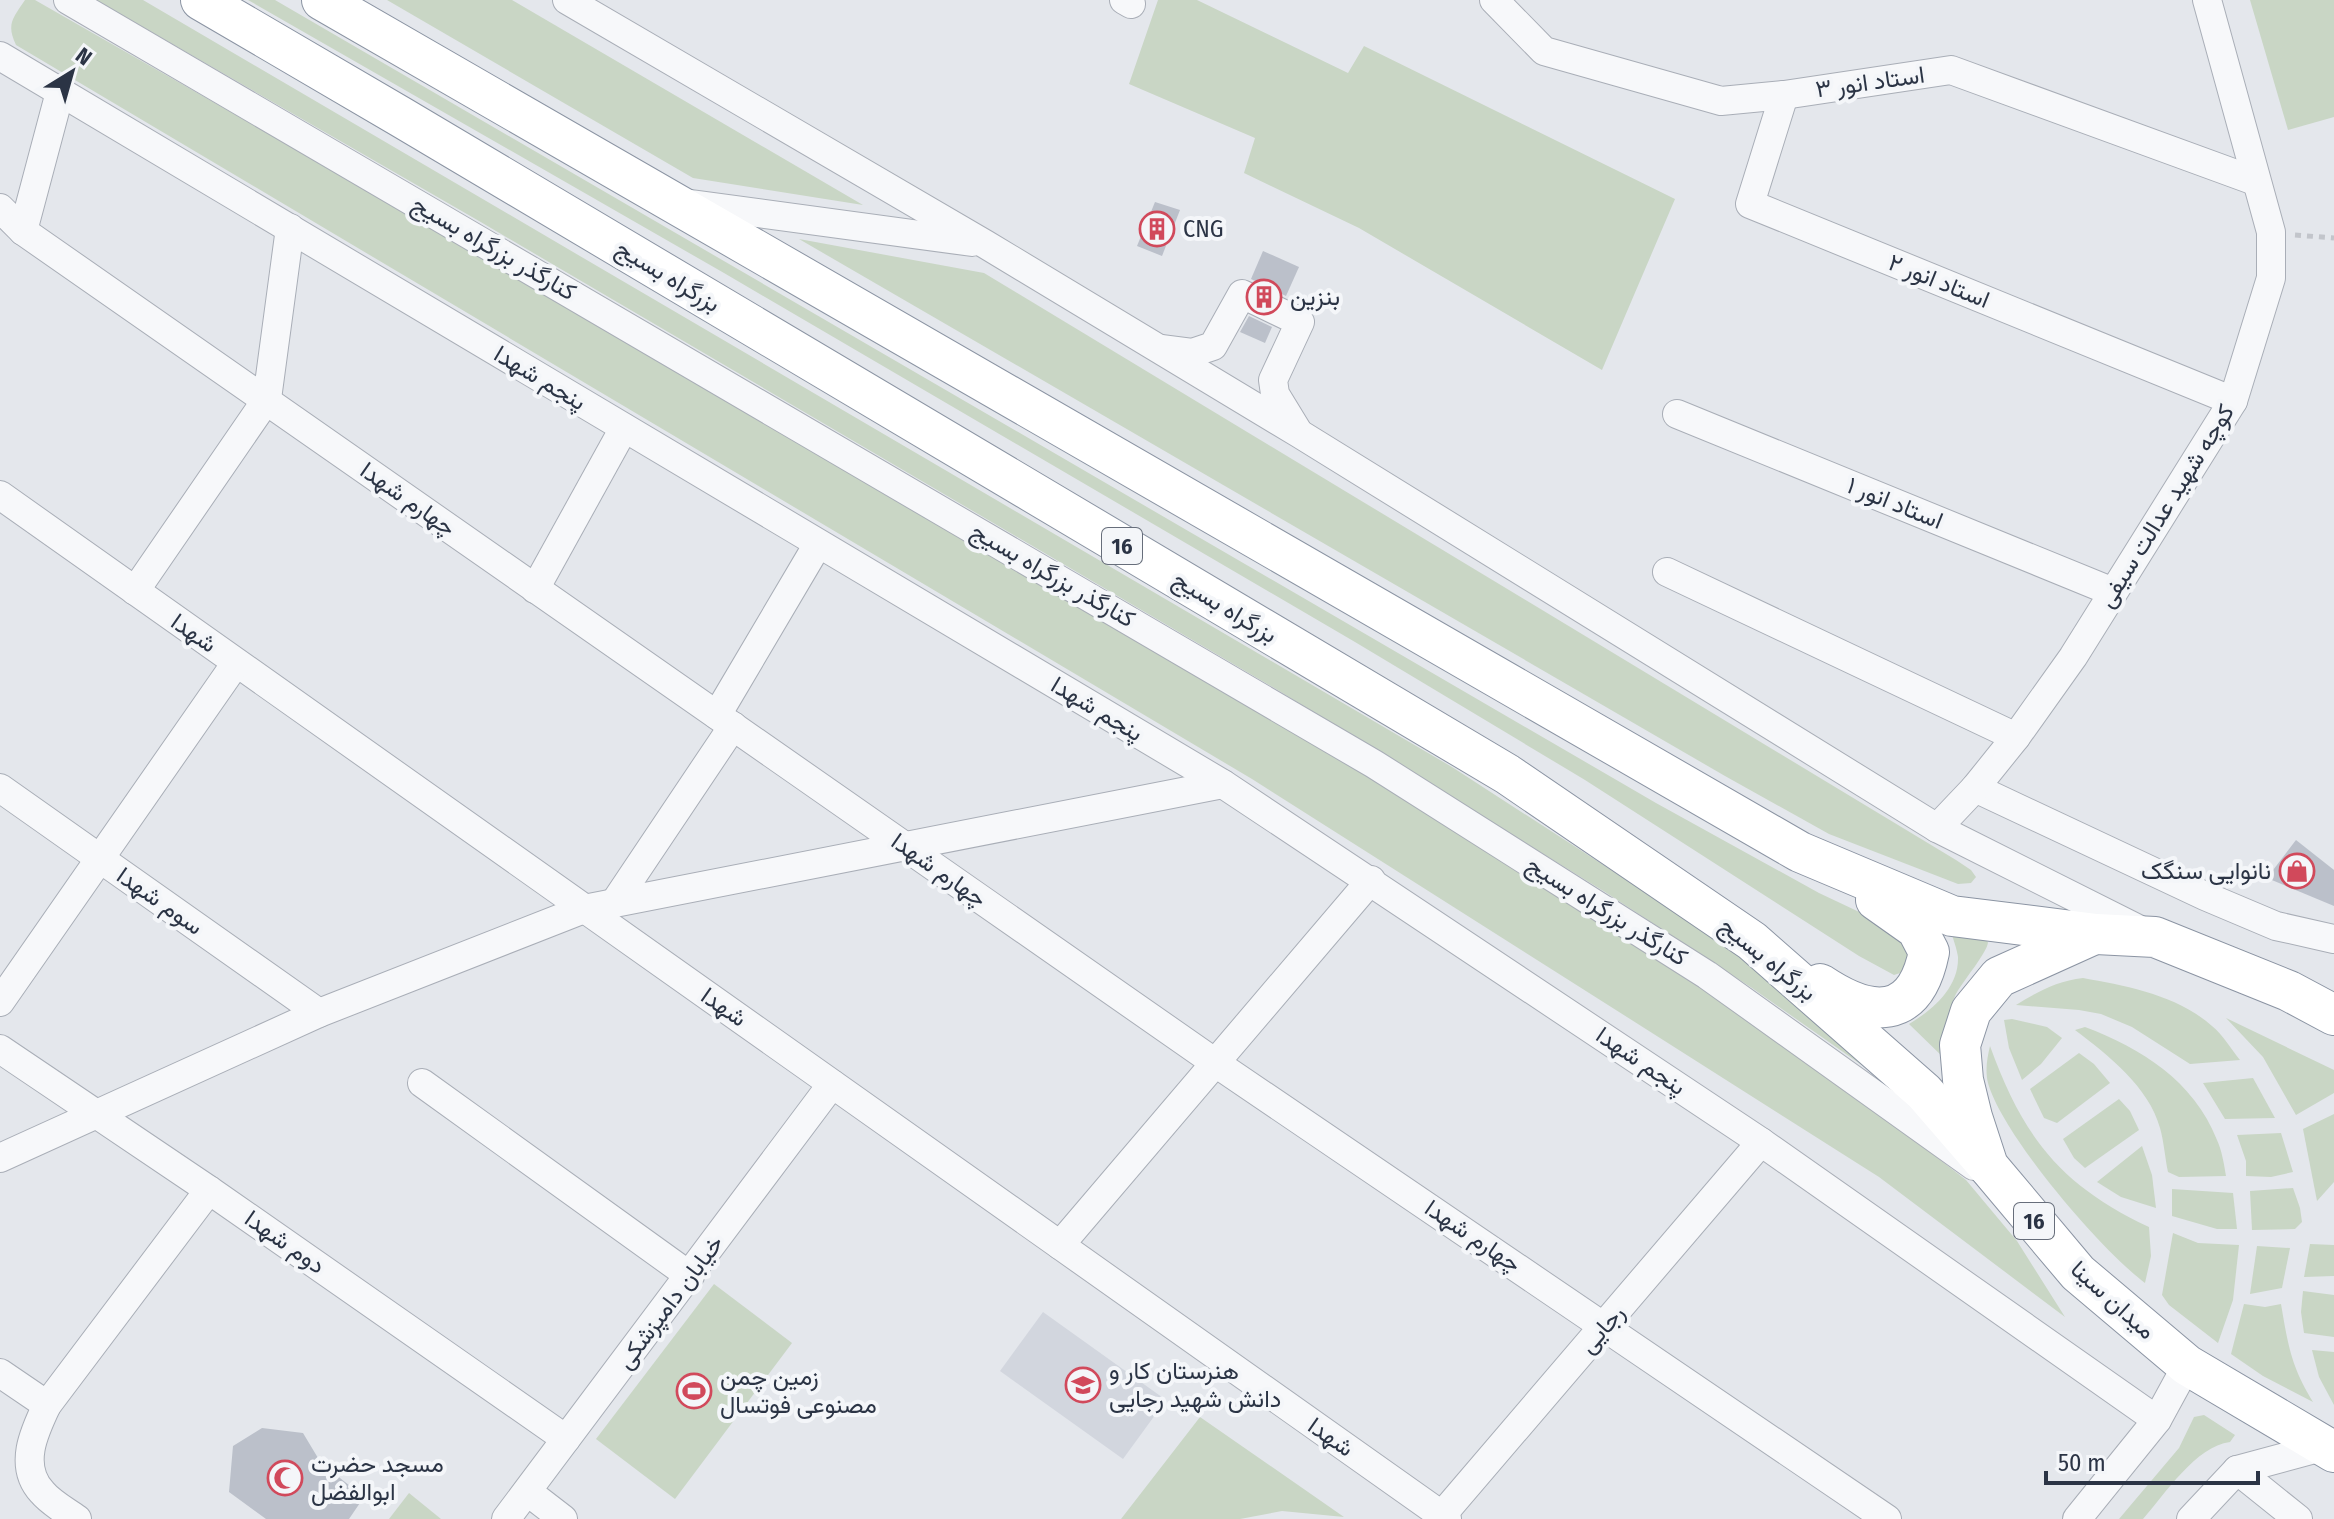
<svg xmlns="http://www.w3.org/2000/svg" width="2334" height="1519" font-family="'Fira Sans Condensed',Vazirmatn,sans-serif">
  <rect width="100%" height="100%" fill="#e4e7ec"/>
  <path fill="#d2d6de" d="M 1043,1312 L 1166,1400 L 1123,1459 L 1000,1371 Z"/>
  <g fill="#c9d6c5">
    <path d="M 25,0 L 35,0 L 344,177 L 1421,807 L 1660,960 L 1858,1096 L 1966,1180 L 2017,1241 L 2065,1317 L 1879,1177 L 1252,779 L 16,45 C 6,24 13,18 25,0 Z"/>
    <path d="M 96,0 L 143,0 L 1452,767 L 1747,958 L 1900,1092 L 1752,988 L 1605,892 L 1276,689 L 479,221 Z"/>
    <path d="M 248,0 L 275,0 L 1656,803 L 1819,893 L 1908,935 L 1909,970 L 1894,975 L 1859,956 L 1585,780 L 1355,642 L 724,273 Z"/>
    <path d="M 387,0 L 512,0 L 863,205 L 693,178 Z"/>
    <path d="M 1158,0 L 1197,0 L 1348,73 L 1364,46 L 1675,199 L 1602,370 L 1359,228 L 1244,173 L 1255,138 L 1129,84 Z"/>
    <path d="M 2250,0 L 2334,0 L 2334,117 L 2288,130 Z"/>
    <path d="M 799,239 L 984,273 L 1956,860 L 1971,870 L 1976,877 L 1971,883 L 1958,884 L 1829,834 L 1725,776 Z"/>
    <path d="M 1951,931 L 1975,933 L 1988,942 C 1988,952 1961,983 1955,996 C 1946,1017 1945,1037 1945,1059 L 1909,1024 C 1932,1010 1959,988 1958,957 C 1957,949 1953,939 1951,931 Z"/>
    <path d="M 2083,978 C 2127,986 2177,995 2212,1026 C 2223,1035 2231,1049 2240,1060 L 2190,1064 L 2132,1027 L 2101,1014 L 2079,1010 L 2016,1005 C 2037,992 2057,981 2083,978 Z"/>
    <path d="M 2226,1018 L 2334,1070 L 2334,1093 L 2296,1115 L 2263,1057 Z"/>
    <path d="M 2012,1019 L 2047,1027 L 2062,1038 L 2041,1064 L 2022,1080 L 2009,1048 L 2004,1020 Z"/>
    <path d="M 2085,1027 C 2141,1048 2194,1081 2217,1140 C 2222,1151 2224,1164 2226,1176 L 2179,1177 L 2168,1172 C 2165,1158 2164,1142 2160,1128 C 2149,1087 2108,1055 2075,1030 Z"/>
    <path d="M 1990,1046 C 2023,1137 2060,1185 2149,1227 L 2151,1256 L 2145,1283 C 2101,1250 2003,1136 1988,1083 C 1985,1071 1987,1058 1990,1046 Z"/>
    <path d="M 2079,1053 L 2094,1064 L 2110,1083 L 2057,1123 L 2044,1118 L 2030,1089 Z"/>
    <path d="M 2253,1078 L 2275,1118 L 2225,1119 L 2203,1083 Z"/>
    <path d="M 2119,1099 L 2130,1111 L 2139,1130 L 2085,1168 L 2074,1158 L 2063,1139 Z"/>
    <path d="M 2334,1114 L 2334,1182 L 2317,1201 L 2303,1129 Z"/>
    <path d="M 2281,1133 L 2293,1172 L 2271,1177 L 2246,1176 L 2246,1161 L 2237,1135 Z"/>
    <path d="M 2142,1146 L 2152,1175 L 2156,1208 L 2121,1197 L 2097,1182 Z"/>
    <path d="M 2293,1188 L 2300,1208 L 2302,1222 L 2295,1229 L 2252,1230 L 2250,1191 Z"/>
    <path d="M 2172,1189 L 2233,1193 L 2237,1229 L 2217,1229 L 2172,1216 Z"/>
    <path d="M 2173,1233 L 2198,1243 L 2239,1245 L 2233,1300 L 2218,1343 L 2169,1305 L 2162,1295 Z"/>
    <path d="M 2310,1244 L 2334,1245 L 2334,1276 L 2304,1277 Z"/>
    <path d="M 2257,1246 L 2290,1248 L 2282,1288 L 2250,1294 Z"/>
    <path d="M 714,1284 L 792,1343 L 675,1499 L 596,1439 Z"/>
    <path d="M 2303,1291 L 2334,1295 L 2334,1337 L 2304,1333 L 2301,1312 Z"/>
    <path d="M 2244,1304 L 2265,1307 L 2281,1304 C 2288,1345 2291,1366 2313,1402 L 2263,1376 L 2231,1354 Z"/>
    <path d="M 2312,1350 L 2334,1352 L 2334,1405 L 2319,1377 Z"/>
    <path d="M 2204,1415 L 2235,1435 L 2230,1442 C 2196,1446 2165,1494 2143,1519 L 2119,1519 L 2179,1448 L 2194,1417 Z"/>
    <path d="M 1200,1417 L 1344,1517 L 1282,1511 L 1240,1519 L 1121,1519 Z"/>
    <path d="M 409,1493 L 441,1519 L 389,1519 Z"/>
  </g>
  <g fill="#bbc0ca">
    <path d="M 1155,202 L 1180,210 L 1162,256 L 1137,246 Z"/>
    <path d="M 1263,251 L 1299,267 L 1286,296 L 1251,279 Z"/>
    <path d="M 1249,316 L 1272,327 L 1265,343 L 1240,332 Z"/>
    <path d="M 2296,840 L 2334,870 L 2334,906 L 2267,878 Z"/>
    <path d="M 262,1428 L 303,1433 L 321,1463 L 364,1497 L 349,1519 L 266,1519 L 229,1492 L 233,1446 Z"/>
  </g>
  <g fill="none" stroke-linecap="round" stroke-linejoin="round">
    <g stroke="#a9aeb7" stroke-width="30">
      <g id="minor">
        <path d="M 68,0 L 1374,764 L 1707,975 L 1974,1166"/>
        <path d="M 567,0 L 985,244 L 1300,434 L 1937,828 L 2144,932"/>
        <path d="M 1124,0 L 1131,4"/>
        <path d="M 1494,0 L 1544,51 L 1721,101 L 1784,95 L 1951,70 L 2255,181"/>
        <path d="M 0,56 L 1223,784 L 1761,1142 L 2157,1420"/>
        <path d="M 1784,95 L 1750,204 L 2233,401"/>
        <path d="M 684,203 L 972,242"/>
        <path d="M 0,208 L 23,231 L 1217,1064 L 1887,1519"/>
        <path d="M 23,231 L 60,92"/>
        <path d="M 1161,349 L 1192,353 L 1213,346 L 1242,294 L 1300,322 L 1273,380 L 1275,394 L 1297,430"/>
        <path d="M 1677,414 L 2113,592"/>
        <path d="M 0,495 L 1447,1519"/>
        <path d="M 1667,572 L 2016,737"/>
        <path d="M 535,589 L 624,428"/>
        <path d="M 135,591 L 267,399 L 290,228"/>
        <path d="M 717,715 L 818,544"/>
        <path d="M 0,788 L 319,1013"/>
        <path d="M 1975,788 L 2205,896 L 2276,926 L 2334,939"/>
        <path d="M 1937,828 L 1975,788 L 2016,737 L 2073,657 L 2233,401 L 2271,278 L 2271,232 L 2207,0"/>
        <path d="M 615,902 L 733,726"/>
        <path d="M 0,1002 L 236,663"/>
        <path d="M 0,1049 L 209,1190 L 566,1439"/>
        <path d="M 422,1083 L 690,1276"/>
        <path d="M 0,1158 L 319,1013 L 584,909 L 1223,784"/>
        <path d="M 1060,1245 L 1371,880"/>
        <path d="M 0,1373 L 47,1405"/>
        <path d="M 2237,1470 L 2298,1519"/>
        <path d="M 528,1492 L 563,1519"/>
        <path d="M 1442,1515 L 1761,1142"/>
        <path d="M 77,1519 C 66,1511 51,1503 42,1492 C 18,1466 34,1432 47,1405 L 209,1190"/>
        <path d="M 506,1519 L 832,1084"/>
        <path d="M 2077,1519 L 2157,1420 L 2187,1365"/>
        <path d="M 2191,1519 L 2237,1470 L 2322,1447"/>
      </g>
    </g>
    <g stroke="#8b94a3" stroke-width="42">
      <g id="highway">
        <path d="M 201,0 L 401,117 L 1507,774 L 1752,941 L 1924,1092 L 1988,1166"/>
        <path d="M 322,0 L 1800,852 L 1952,916 L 2096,934 L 2155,937 L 2289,991 L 2334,1015"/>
        <path d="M 2092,935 L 1999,977 L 1971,1011 L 1960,1045 L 1963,1080 L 1972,1117 L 1988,1166 L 2078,1273 L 2187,1365 L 2334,1452"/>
        <path d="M 1820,984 C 1871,1018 1915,1021 1929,952 L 1917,929 L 1876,900"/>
      </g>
    </g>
    <path stroke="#c2c5cb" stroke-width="5" stroke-dasharray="6 6" stroke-linecap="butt" d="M 2295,235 L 2334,238"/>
    <use href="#minor" stroke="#f7f8fa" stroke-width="28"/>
    <use href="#highway" stroke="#fff" stroke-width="40"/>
  </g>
  <defs>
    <g id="building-ring" transform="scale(1.8)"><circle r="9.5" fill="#f4f6f9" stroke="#d1495b" stroke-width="1.5"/><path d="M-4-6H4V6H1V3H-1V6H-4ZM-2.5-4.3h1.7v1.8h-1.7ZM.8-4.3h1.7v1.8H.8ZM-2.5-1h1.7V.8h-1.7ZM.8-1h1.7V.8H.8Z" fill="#d1495b"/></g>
    <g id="shop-ring" transform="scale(1.8)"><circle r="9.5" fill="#f4f6f9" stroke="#d1495b" stroke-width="1.5"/><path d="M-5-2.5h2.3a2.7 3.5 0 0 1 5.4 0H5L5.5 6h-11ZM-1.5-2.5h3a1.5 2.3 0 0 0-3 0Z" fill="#d1495b"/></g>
    <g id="school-ring" transform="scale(1.8)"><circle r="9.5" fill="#f4f6f9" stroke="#d1495b" stroke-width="1.5"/><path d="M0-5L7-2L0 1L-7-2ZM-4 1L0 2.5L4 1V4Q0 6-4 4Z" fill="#d1495b"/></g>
    <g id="stadium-ring" transform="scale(1.8)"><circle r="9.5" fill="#f4f6f9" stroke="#d1495b" stroke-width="1.5"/><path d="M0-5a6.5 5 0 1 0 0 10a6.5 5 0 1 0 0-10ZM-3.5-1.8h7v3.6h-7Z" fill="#d1495b"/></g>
    <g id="mosque-ring" transform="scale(1.8)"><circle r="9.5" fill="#f4f6f9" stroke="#d1495b" stroke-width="1.5"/><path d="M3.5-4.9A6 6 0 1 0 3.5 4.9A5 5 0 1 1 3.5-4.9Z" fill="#d1495b"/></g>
  </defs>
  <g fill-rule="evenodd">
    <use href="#building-ring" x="1157" y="229"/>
    <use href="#building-ring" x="1264" y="297"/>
    <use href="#shop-ring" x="2297" y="871"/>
    <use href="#school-ring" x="1083" y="1385"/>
    <use href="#stadium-ring" x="694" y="1391"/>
    <use href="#mosque-ring" x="285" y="1478"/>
  </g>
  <g text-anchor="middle" stroke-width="8" stroke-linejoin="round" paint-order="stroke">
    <g fill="#f4f6f9" stroke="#676e7b" stroke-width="2">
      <rect x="1102" y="528" width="40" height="36" rx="6"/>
      <rect x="2014" y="1203" width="40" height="36" rx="6"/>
    </g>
    <g font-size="22" font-weight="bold" fill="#2b3445">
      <text x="1122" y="554">16</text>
      <text x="2034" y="1229">16</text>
    </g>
    <g font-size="24" fill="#2b3445" stroke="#f4f6f9">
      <text transform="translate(1870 82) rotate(-8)" y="8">استاد انور ۳</text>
      <text transform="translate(494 248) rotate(30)" y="8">کنارگذر بزرگراه بسیج</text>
      <text transform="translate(668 276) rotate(31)" y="8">بزرگراه بسیج</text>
      <text transform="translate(1939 281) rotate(22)" y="8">استاد انور ۲</text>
      <text transform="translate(540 378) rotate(31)" y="8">پنجم شهدا</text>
      <text transform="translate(408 499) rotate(35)" y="8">چهارم شهدا</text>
      <text transform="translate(1895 503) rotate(22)" y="8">استاد انور ۱</text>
      <text transform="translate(2166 506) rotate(-58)" y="8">کوچه شهید عدالت سیفی</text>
      <text transform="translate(1053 575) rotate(30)" y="8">کنارگذر بزرگراه بسیج</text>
      <text transform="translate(1225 607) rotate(31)" y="8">بزرگراه بسیج</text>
      <text transform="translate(194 633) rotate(35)" y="8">شهدا</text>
      <text transform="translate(1097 709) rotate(31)" y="8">پنجم شهدا</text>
      <text transform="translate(939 870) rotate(35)" y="8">چهارم شهدا</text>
      <text transform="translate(160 901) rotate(35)" y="8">سوم شهدا</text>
      <text transform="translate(1607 911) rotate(32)" y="8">کنارگذر بزرگراه بسیج</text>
      <text transform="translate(1768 959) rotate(39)" y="8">بزرگراه بسیج</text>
      <text transform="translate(724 1007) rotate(35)" y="8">شهدا</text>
      <text transform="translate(1641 1061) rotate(34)" y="8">پنجم شهدا</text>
      <text transform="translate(1473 1236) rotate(34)" y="8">چهارم شهدا</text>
      <text transform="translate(285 1242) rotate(35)" y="8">دوم شهدا</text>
      <text transform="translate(2113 1300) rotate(42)" y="8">میدان سینا</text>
      <text transform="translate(670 1302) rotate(-53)" y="8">خیابان دامپزشکی</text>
      <text transform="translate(1602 1329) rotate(-49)" y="8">رجایی</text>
      <text transform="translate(1331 1437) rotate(35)" y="8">شهدا</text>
    </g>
    <g font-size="24" fill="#2b3445" stroke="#f4f6f9" text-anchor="start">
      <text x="1183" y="237">CNG</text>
      <text x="1290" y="305">بنزین</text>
      <text x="2271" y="879" text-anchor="end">نانوایی سنگک</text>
      <text x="1109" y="1379">هنرستان کار و<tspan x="1109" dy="28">دانش شهید رجایی</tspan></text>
      <text x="720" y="1385">زمین چمن<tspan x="720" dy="28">مصنوعی فوتسال</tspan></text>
      <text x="311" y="1472">مسجد حضرت<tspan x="311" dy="28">ابوالفضل</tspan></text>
    </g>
  </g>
  <g transform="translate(72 72) rotate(37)" stroke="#f4f6f9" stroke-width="6" paint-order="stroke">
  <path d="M0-6L14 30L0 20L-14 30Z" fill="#2b3445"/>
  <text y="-12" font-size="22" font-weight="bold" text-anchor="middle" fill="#2b3445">N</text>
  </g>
  <path d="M2046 1471v12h212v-12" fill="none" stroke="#2b3445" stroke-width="4"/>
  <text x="2058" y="1471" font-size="24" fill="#2b3445" stroke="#f4f6f9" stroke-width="6" paint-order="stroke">50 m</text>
</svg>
